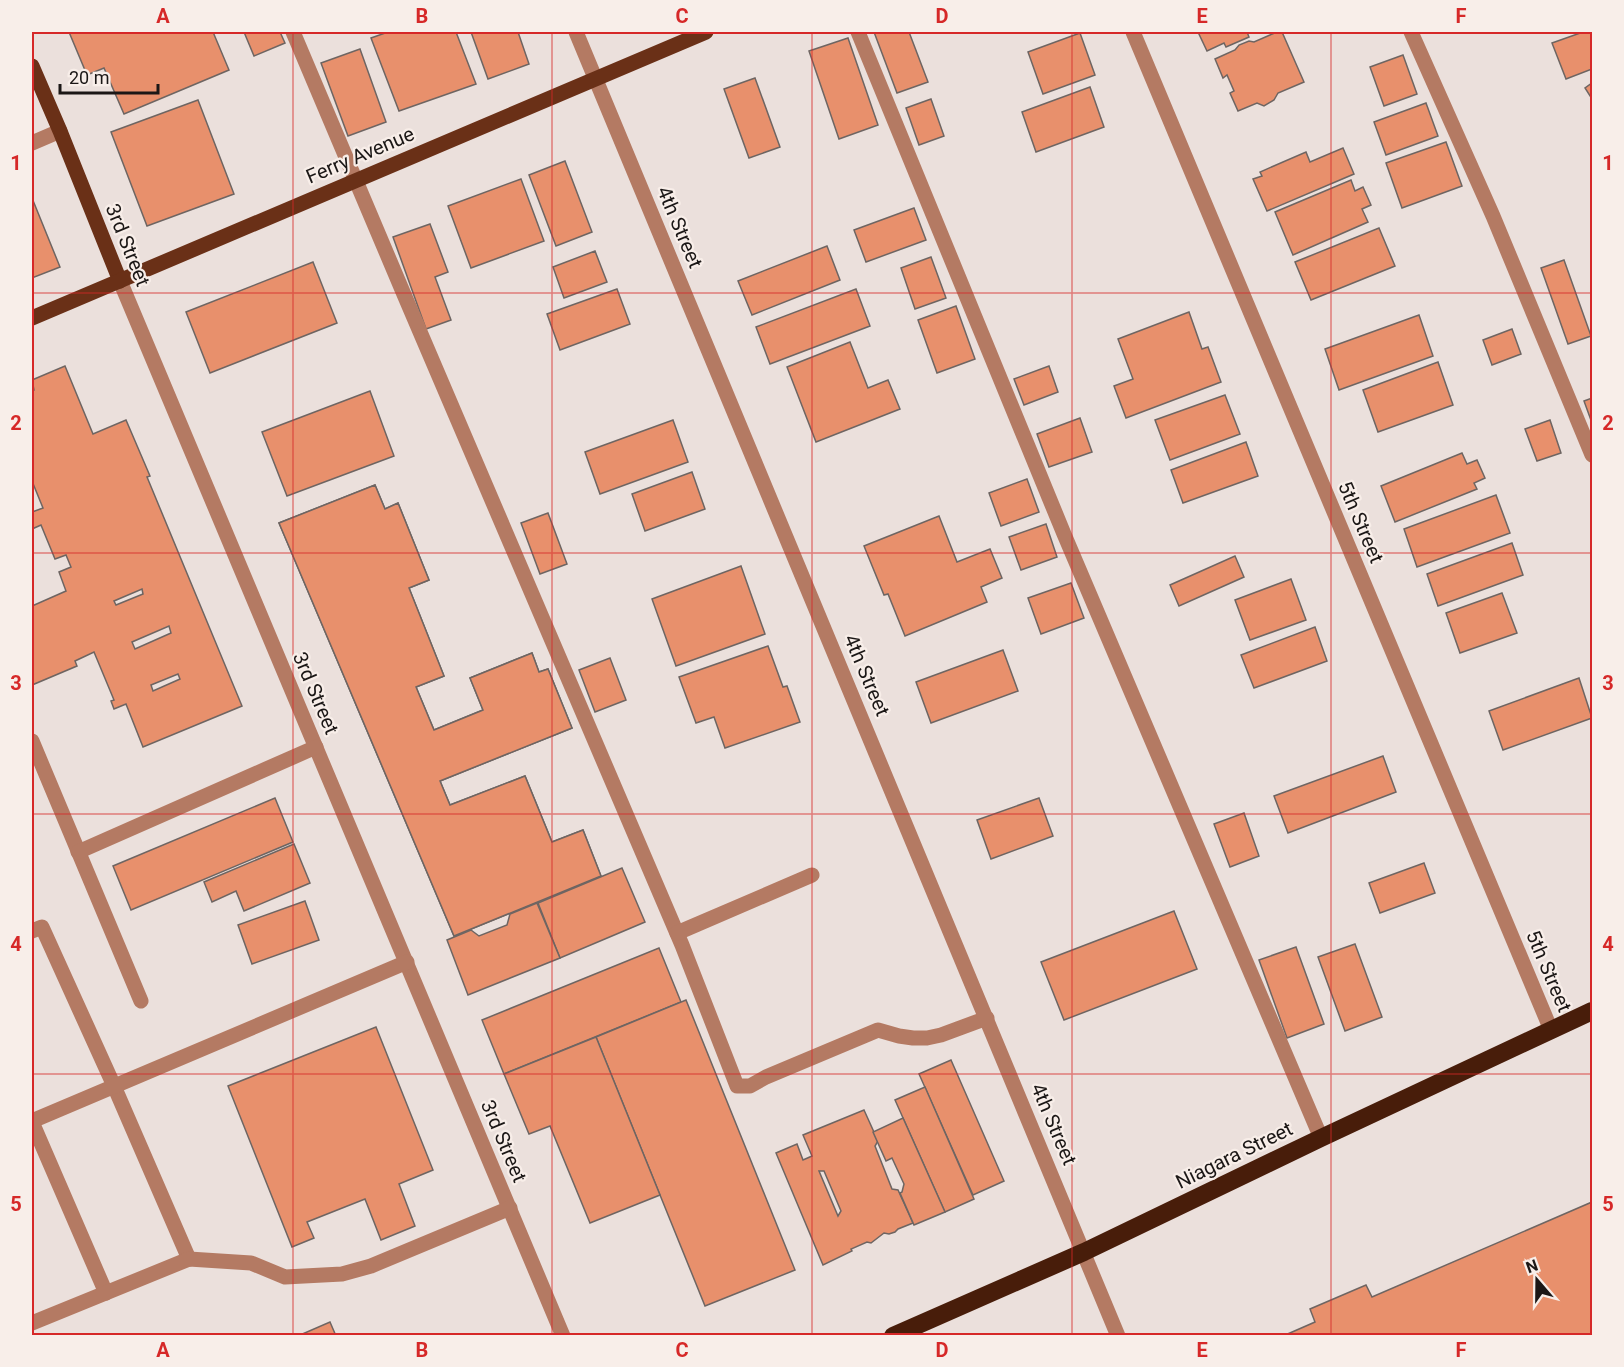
<svg xmlns="http://www.w3.org/2000/svg" width="1624" height="1367" font-family="Roboto,sans-serif">
  <rect width="100%" height="100%" fill="#ebe0dc"/>
  <g fill="#e8906c" stroke="#6e6562" stroke-width="1.5" fill-rule="evenodd">
    <path d="M 69,32 L 213,32 L 229,70 L 124,114 L 104,68 L 87,75 Z"/>
    <path d="M 244,32 L 280,32 L 285,43 L 254,56 Z"/>
    <path d="M 388,32 L 456,32 L 476,84 L 399,111 L 371,38 Z"/>
    <path d="M 471,32 L 518,32 L 529,64 L 488,79 Z"/>
    <path d="M 874,32 L 909,32 L 928,82 L 897,93 Z"/>
    <path d="M 1198,32 L 1247,32 L 1249,37 L 1226,47 L 1224,43 L 1207,51 Z"/>
    <path d="M 1277,32 L 1282,32 L 1304,82 L 1278,93 L 1274,100 L 1264,106 L 1257,103 L 1238,111 L 1230,93 L 1234,91 L 1227,75 L 1223,78 L 1215,59 L 1235,50 L 1239,45 L 1249,41 L 1254,42 Z"/>
    <path d="M 1583,32 L 1592,32 L 1592,69 L 1566,79 L 1552,43 Z"/>
    <path d="M 1080,33 L 1095,75 L 1043,94 L 1028,52 Z"/>
    <path d="M 848,38 L 878,125 L 839,139 L 809,51 Z"/>
    <path d="M 360,49 L 386,122 L 348,136 L 321,63 Z"/>
    <path d="M 1403,55 L 1417,94 L 1384,106 L 1370,67 Z"/>
    <path d="M 755,78 L 780,147 L 749,158 L 724,89 Z"/>
    <path d="M 1592,83 L 1592,99 L 1585,88 Z"/>
    <path d="M 1090,87 L 1104,127 L 1036,152 L 1022,112 Z"/>
    <path d="M 931,99 L 944,136 L 919,145 L 906,108 Z"/>
    <path d="M 198,100 L 234,194 L 147,226 L 111,132 Z"/>
    <path d="M 1426,103 L 1438,136 L 1386,155 L 1374,122 Z"/>
    <path d="M 1446,142 L 1462,186 L 1402,208 L 1386,163 Z"/>
    <path d="M 1343,148 L 1354,174 L 1267,211 L 1253,179 L 1262,176 L 1260,172 L 1306,152 L 1310,162 Z"/>
    <path d="M 565,161 L 592,232 L 556,246 L 529,175 Z"/>
    <path d="M 521,179 L 544,241 L 471,268 L 448,206 Z"/>
    <path d="M 1351,180 L 1355,191 L 1363,187 L 1371,205 L 1362,209 L 1368,222 L 1293,255 L 1275,212 Z"/>
    <path d="M 32,198 L 60,267 L 32,278 Z"/>
    <path d="M 914,208 L 926,240 L 866,262 L 854,230 Z"/>
    <path d="M 430,224 L 448,272 L 435,277 L 451,320 L 426,329 L 393,237 Z"/>
    <path d="M 1379,228 L 1395,266 L 1311,300 L 1295,262 Z"/>
    <path d="M 827,246 L 840,280 L 752,315 L 738,281 Z"/>
    <path d="M 595,251 L 607,282 L 564,298 L 553,267 Z"/>
    <path d="M 931,257 L 946,298 L 915,309 L 901,268 Z"/>
    <path d="M 1564,260 L 1591,336 L 1568,344 L 1541,268 Z"/>
    <path d="M 313,262 L 337,323 L 210,373 L 186,312 Z"/>
    <path d="M 617,289 L 630,324 L 560,350 L 547,314 Z"/>
    <path d="M 856,289 L 870,326 L 770,364 L 756,327 Z"/>
    <path d="M 956,306 L 975,359 L 937,373 L 918,320 Z"/>
    <path d="M 1189,312 L 1202,349 L 1208,347 L 1221,382 L 1126,418 L 1114,386 L 1133,379 L 1118,339 Z"/>
    <path d="M 1419,315 L 1433,356 L 1339,390 L 1325,349 Z"/>
    <path d="M 1512,329 L 1521,354 L 1492,365 L 1483,340 Z"/>
    <path d="M 850,342 L 868,388 L 888,380 L 900,409 L 816,442 L 787,367 Z"/>
    <path d="M 1438,362 L 1453,405 L 1378,432 L 1363,390 Z"/>
    <path d="M 65,366 L 93,434 L 126,420 L 150,476 L 147,477 L 242,706 L 143,747 L 126,704 L 114,709 L 111,701 L 114,700 L 94,652 L 75,661 L 77,666 L 32,685 L 32,606 L 66,591 L 59,572 L 71,567 L 66,555 L 55,559 L 41,525 L 32,529 L 32,512 L 43,508 L 32,481 L 32,391 L 34,390 L 32,380 ZM 142,589 L 143,594 L 116,605 L 114,601 ZM 169,626 L 171,633 L 135,649 L 132,642 ZM 178,674 L 180,679 L 153,691 L 151,685 Z"/>
    <path d="M 1049,366 L 1058,392 L 1024,405 L 1014,379 Z"/>
    <path d="M 370,391 L 394,456 L 287,496 L 262,432 Z"/>
    <path d="M 1225,395 L 1240,434 L 1170,460 L 1155,420 Z"/>
    <path d="M 1592,398 L 1592,423 L 1584,401 Z"/>
    <path d="M 1080,418 L 1092,452 L 1049,467 L 1037,434 Z"/>
    <path d="M 673,420 L 688,462 L 600,494 L 585,452 Z"/>
    <path d="M 1550,420 L 1561,453 L 1537,461 L 1525,429 Z"/>
    <path d="M 1246,442 L 1258,476 L 1183,503 L 1171,470 Z"/>
    <path d="M 1462,453 L 1467,464 L 1477,460 L 1485,478 L 1474,483 L 1477,489 L 1395,522 L 1381,486 Z"/>
    <path d="M 692,472 L 705,509 L 645,531 L 632,494 Z"/>
    <path d="M 1027,479 L 1039,512 L 1001,526 L 989,493 Z"/>
    <path d="M 375,485 L 385,509 L 398,503 L 429,580 L 409,588 L 444,676 L 416,687 L 434,730 L 483,710 L 470,678 L 532,653 L 539,672 L 548,669 L 572,728 L 440,781 L 450,805 L 525,776 L 552,842 L 583,830 L 601,876 L 454,936 L 279,523 Z"/>
    <path d="M 375,485 L 385,509 L 398,503 L 429,580 L 409,588 L 444,676 L 416,687 L 434,730 L 483,710 L 470,678 L 532,653 L 539,672 L 548,669 L 572,728 L 440,781 L 450,805 L 525,776 L 552,842 L 583,830 L 601,876 L 454,936 L 279,523 Z"/>
    <path d="M 1496,495 L 1510,533 L 1417,567 L 1404,529 Z"/>
    <path d="M 548,513 L 567,564 L 540,574 L 521,523 Z"/>
    <path d="M 939,516 L 957,562 L 990,549 L 1002,578 L 981,587 L 987,602 L 905,636 L 888,594 L 884,595 L 864,546 Z"/>
    <path d="M 1046,524 L 1057,557 L 1021,570 L 1009,537 Z"/>
    <path d="M 1512,543 L 1523,575 L 1438,606 L 1427,574 Z"/>
    <path d="M 1235,556 L 1244,577 L 1179,606 L 1170,585 Z"/>
    <path d="M 741,566 L 765,634 L 676,666 L 652,599 Z"/>
    <path d="M 1291,579 L 1306,620 L 1250,640 L 1235,600 Z"/>
    <path d="M 1071,583 L 1084,618 L 1041,634 L 1028,598 Z"/>
    <path d="M 1502,593 L 1517,633 L 1460,653 L 1446,613 Z"/>
    <path d="M 1315,627 L 1327,661 L 1254,688 L 1241,655 Z"/>
    <path d="M 768,646 L 783,687 L 787,686 L 800,722 L 725,748 L 714,717 L 696,723 L 679,677 Z"/>
    <path d="M 1003,650 L 1018,691 L 931,723 L 916,682 Z"/>
    <path d="M 610,658 L 626,700 L 595,712 L 579,670 Z"/>
    <path d="M 1579,678 L 1592,718 L 1503,750 L 1489,711 Z"/>
    <path d="M 1383,756 L 1396,792 L 1288,833 L 1274,796 Z"/>
    <path d="M 275,798 L 293,842 L 131,910 L 113,866 Z"/>
    <path d="M 1039,798 L 1053,836 L 991,859 L 977,820 Z"/>
    <path d="M 1244,813 L 1259,856 L 1230,867 L 1214,824 Z"/>
    <path d="M 294,844 L 310,883 L 244,911 L 236,891 L 212,902 L 204,882 Z"/>
    <path d="M 1424,863 L 1435,893 L 1380,913 L 1369,883 Z"/>
    <path d="M 622,868 L 645,922 L 560,958 L 538,903 Z"/>
    <path d="M 305,901 L 319,940 L 252,964 L 238,925 Z"/>
    <path d="M 537,903 L 560,958 L 468,995 L 447,940 L 471,930 L 479,936 L 507,925 L 510,914 Z"/>
    <path d="M 1174,911 L 1197,969 L 1064,1020 L 1041,962 Z"/>
    <path d="M 1355,944 L 1382,1017 L 1345,1031 L 1318,957 Z"/>
    <path d="M 1296,947 L 1324,1024 L 1287,1038 L 1259,960 Z"/>
    <path d="M 659,948 L 681,1002 L 504,1074 L 482,1020 Z"/>
    <path d="M 686,1000 L 795,1270 L 705,1306 L 596,1037 Z"/>
    <path d="M 376,1027 L 433,1170 L 399,1184 L 415,1226 L 381,1240 L 365,1199 L 307,1222 L 314,1238 L 292,1247 L 228,1086 Z"/>
    <path d="M 596,1037 L 660,1195 L 590,1223 L 550,1126 L 529,1134 L 504,1074 Z"/>
    <path d="M 951,1060 L 1004,1181 L 973,1195 L 919,1074 Z"/>
    <path d="M 925,1087 L 974,1199 L 945,1212 L 895,1100 Z"/>
    <path d="M 864,1110 L 878,1141 L 875,1146 L 892,1189 L 898,1190 L 913,1223 L 898,1229 L 895,1232 L 889,1234 L 884,1233 L 871,1243 L 867,1242 L 851,1249 L 852,1251 L 823,1265 L 776,1153 L 797,1144 L 803,1160 L 812,1156 L 803,1135 ZM 819,1171 L 824,1171 L 841,1211 L 838,1216 Z"/>
    <path d="M 903,1118 L 945,1212 L 914,1225 L 900,1193 L 902,1192 L 904,1184 L 892,1158 L 886,1161 L 873,1132 Z"/>
    <path d="M 1592,1202 L 1592,1336 L 1283,1336 L 1315,1322 L 1310,1309 L 1366,1285 L 1372,1297 Z"/>
    <path d="M 330,1322 L 336,1336 L 300,1336 L 300,1335 Z"/>
  </g>
  <g fill="none" stroke-linecap="round" stroke-linejoin="round">
    <g stroke="#b47a63" stroke-width="15">
      <path d="M 293,32 L 403,292 L 682,945 L 737,1086 L 750,1086 L 766,1077 L 878,1030 L 899,1036 L 913,1038 L 927,1038 L 941,1035 L 987,1018"/>
      <path d="M 576,32 L 1118,1336"/>
      <path d="M 858,32 L 1064,534 L 1321,1138"/>
      <path d="M 1133,32 L 1551,1030"/>
      <path d="M 1411,32 L 1493,216 L 1592,455"/>
      <path d="M 32,143 L 60,131"/>
      <path d="M 120,281 L 563,1336"/>
      <path d="M 32,741 L 141,1001"/>
      <path d="M 78,852 L 316,747"/>
      <path d="M 32,931 L 42,927 L 114,1086 L 189,1259"/>
      <path d="M 677,933 L 812,875"/>
      <path d="M 32,1121 L 407,962"/>
      <path d="M 32,1122 L 106,1293"/>
      <path d="M 32,1323 L 189,1259 L 251,1263 L 285,1277 L 342,1274 L 371,1266 L 510,1208"/>
    </g>
    <g stroke="#6a3017" stroke-width="15">
      <path d="M 32,66 L 60,131 L 120,281"/>
      <path d="M 32,318 L 706,32"/>
    </g>
    <path stroke="#481d0a" stroke-width="18" d="M 893,1336 L 1084,1252 L 1321,1138 L 1592,1011"/>
  </g>
  <path fill="none" stroke="#d62828" stroke-width="1.5" stroke-opacity="0.55" d="M 293,32 L 293,1336M 552,32 L 552,1336M 812,32 L 812,1336M 1072,32 L 1072,1336M 1331,32 L 1331,1336M 32,293 L 1592,293M 32,553 L 1592,553M 32,814 L 1592,814M 32,1074 L 1592,1074"/>
  <g text-anchor="middle" stroke-width="4.5" stroke-linejoin="round" paint-order="stroke">
    <g font-size="20" fill="#1b1716" stroke="#f8eee9">
      <text transform="translate(360 155) rotate(-23)" y="7">Ferry Avenue</text>
      <text transform="translate(680 227) rotate(67)" y="7">4th Street</text>
      <text transform="translate(128 245) rotate(68)" y="7">3rd Street</text>
      <text transform="translate(1361 522) rotate(67)" y="7">5th Street</text>
      <text transform="translate(867 675) rotate(67)" y="7">4th Street</text>
      <text transform="translate(316 693) rotate(67)" y="7">3rd Street</text>
      <text transform="translate(1549 971) rotate(67)" y="7">5th Street</text>
      <text transform="translate(1054 1124) rotate(67)" y="7">4th Street</text>
      <text transform="translate(504 1141) rotate(67)" y="7">3rd Street</text>
      <text transform="translate(1234 1155) rotate(-26)" y="7">Niagara Street</text>
    </g>
  </g>
  <rect width="1624" height="1367" fill="none" stroke="#f8eee9" stroke-width="66"/>
  <g transform="translate(1537 1280) rotate(340)" stroke="#f8eee9" stroke-width="4.5" paint-order="stroke">
  <path d="M0-4.5L10 22L0 15L-10 22Z" fill="#1b1716"/>
  <text y="-9" font-size="16" font-weight="bold" text-anchor="middle" fill="#1b1716">N</text>
  </g>
  <path d="M60 84v9h98v-9" fill="none" stroke="#1b1716" stroke-width="3"/>
  <text x="69" y="84" font-size="18" fill="#1b1716" stroke="#f8eee9" stroke-width="4.5" paint-order="stroke">20 m</text>
  <rect x="33" y="33" width="1558" height="1301" fill="none" stroke="#d62828" stroke-width="2"/>
  <g font-size="20" text-anchor="middle" font-weight="bold" fill="#d62828">
    <text x="163" y="23">A</text>
    <text x="422" y="23">B</text>
    <text x="682" y="23">C</text>
    <text x="942" y="23">D</text>
    <text x="1202" y="23">E</text>
    <text x="1461" y="23">F</text>
    <text x="16" y="170">1</text>
    <text x="1608" y="170">1</text>
    <text x="16" y="430">2</text>
    <text x="1608" y="430">2</text>
    <text x="16" y="690">3</text>
    <text x="1608" y="690">3</text>
    <text x="16" y="951">4</text>
    <text x="1608" y="951">4</text>
    <text x="16" y="1211">5</text>
    <text x="1608" y="1211">5</text>
    <text x="163" y="1357">A</text>
    <text x="422" y="1357">B</text>
    <text x="682" y="1357">C</text>
    <text x="942" y="1357">D</text>
    <text x="1202" y="1357">E</text>
    <text x="1461" y="1357">F</text>
  </g>
</svg>
